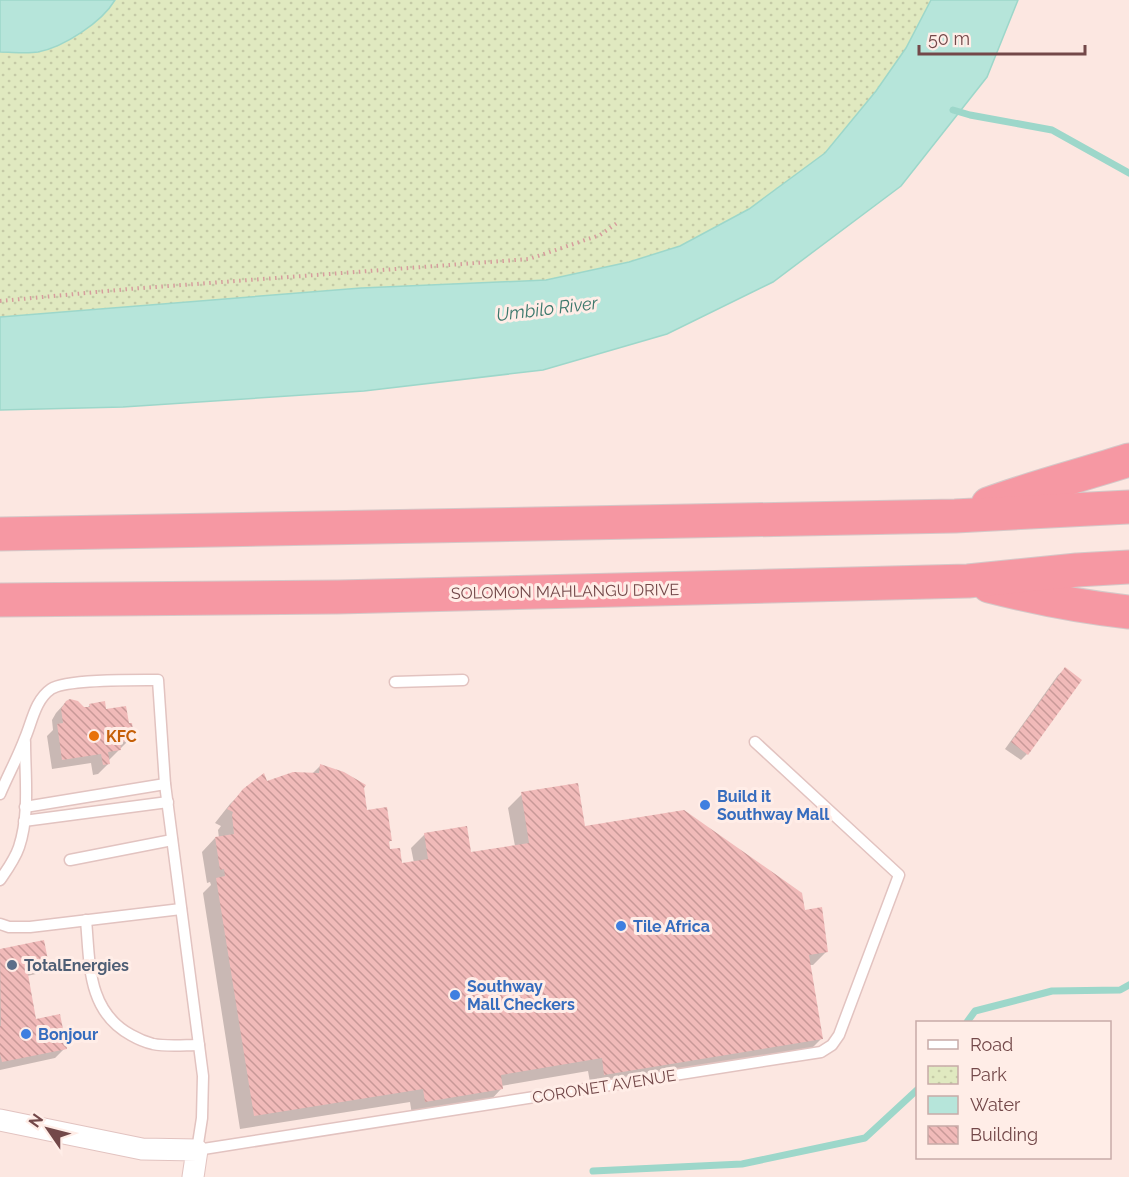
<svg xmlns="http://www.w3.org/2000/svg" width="1129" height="1177" font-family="Raleway,sans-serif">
  <defs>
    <pattern id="park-dots" width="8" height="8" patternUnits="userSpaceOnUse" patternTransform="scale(1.5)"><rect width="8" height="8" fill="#e0e9c0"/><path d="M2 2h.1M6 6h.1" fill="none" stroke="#c4c9a6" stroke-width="1.8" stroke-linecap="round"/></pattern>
    <pattern id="building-back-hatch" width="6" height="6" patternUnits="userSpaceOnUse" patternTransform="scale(1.5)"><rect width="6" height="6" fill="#f1bab9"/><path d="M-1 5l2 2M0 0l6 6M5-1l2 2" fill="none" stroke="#c89998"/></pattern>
  </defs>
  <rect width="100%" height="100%" fill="#fce7e1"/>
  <path fill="url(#park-dots)" d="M 0,0 L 931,0 L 906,48 L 876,91 L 825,153 L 749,209 L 680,246 L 629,262 L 546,280 L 361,288 L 0,317 Z"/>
  <g fill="#b6e5da" stroke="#9dd7ca" stroke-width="1.5">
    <path d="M 0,0 L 115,0 C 102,22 64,47 38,52 C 26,54 12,52 0,52 Z"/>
    <path d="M 931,0 L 1018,0 L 987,77 L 901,186 L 773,282 L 667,334 L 543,370 L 364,391 L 123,407 L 0,410 L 0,317 L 361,288 L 546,280 L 629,262 L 680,246 L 749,209 L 825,153 L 876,91 L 906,48 Z"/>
  </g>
  <g fill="#0003">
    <path d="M 1065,669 L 1027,754 L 1021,760 L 1005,749 L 1058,675 Z"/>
    <path d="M 66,702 L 86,709 L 90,705 L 105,711 L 127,725 L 131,730 L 128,733 L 129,740 L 109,760 L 108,760 L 108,764 L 98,774 L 93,775 L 91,763 L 52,769 L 47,736 L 53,730 L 52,720 L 56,713 Z"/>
    <path d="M 320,766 L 366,812 L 390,841 L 388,843 L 389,851 L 401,865 L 414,863 L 411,848 L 425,834 L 470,854 L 515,846 L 508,808 L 522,794 L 584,827 L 803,911 L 827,951 L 813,965 L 809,965 L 821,1039 L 807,1053 L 591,1088 L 588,1071 L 501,1086 L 501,1089 L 488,1103 L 412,1115 L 410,1102 L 240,1129 L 203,893 L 211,885 L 210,882 L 207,883 L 202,852 L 215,838 L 219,838 L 218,830 L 221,826 L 215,823 L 230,804 L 244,790 L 266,782 L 312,774 Z"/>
    <path d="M 42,941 L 48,969 L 45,972 L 27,976 L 32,1021 L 65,1048 L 55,1058 L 0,1070 L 0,950 Z"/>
  </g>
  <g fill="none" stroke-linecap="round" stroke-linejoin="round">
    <g stroke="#9dd7ca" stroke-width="7">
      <path d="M 953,110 L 970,115 L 1052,130 L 1129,173"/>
      <path d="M 967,1022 L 975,1011 L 1052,991 L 1120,990 L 1129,985"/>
      <path d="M 593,1171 L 742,1164 L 865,1138 L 918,1089"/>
    </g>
  </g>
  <g fill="url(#building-back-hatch)">
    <path d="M 1065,667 L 1082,680 L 1028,755 L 1011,742 Z"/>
    <path d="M 70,699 L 78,701 L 84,707 L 90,707 L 89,704 L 105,701 L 106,709 L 126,706 L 129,723 L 132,723 L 133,730 L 129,731 L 131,741 L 120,742 L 121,750 L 108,752 L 110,764 L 103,765 L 101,754 L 62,760 L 57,724 L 63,723 L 61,709 L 66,701 Z"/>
    <path d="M 320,764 L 344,772 L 366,785 L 364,788 L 367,810 L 387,807 L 392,841 L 389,841 L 390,849 L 400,848 L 402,863 L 428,859 L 424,833 L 467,826 L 471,852 L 529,843 L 521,792 L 578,783 L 585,826 L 684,810 L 802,893 L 805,910 L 822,907 L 828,952 L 809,955 L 823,1039 L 604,1075 L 602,1058 L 501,1075 L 503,1089 L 425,1102 L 423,1089 L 254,1116 L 216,878 L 225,876 L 224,869 L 220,870 L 215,837 L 234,834 L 232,815 L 233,812 L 227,809 L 243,789 L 264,773 L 267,781 L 293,772 L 319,773 Z"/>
    <path d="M 44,940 L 50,970 L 28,974 L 36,1019 L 60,1014 L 67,1049 L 2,1062 L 0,1054 L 0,1026 L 1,1026 L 0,949 Z"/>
  </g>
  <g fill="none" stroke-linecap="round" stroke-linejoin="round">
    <g stroke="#e2c3c0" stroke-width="13">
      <g id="lane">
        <path d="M 395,682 L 463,680"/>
        <path d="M 0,794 C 8,775 18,757 25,738 C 32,722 35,700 51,689 C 66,679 136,680 158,680 L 165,784 L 203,1076 L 202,1118 L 197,1150 L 821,1052 L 832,1045 L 839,1035 L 899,875 L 755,742"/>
        <path d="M 25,807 L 165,784"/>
        <path d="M 24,821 L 168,802"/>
        <path d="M 70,860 L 172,840"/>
        <path d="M 0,880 C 7,870 15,859 19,847 C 30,814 25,776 25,742"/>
        <path d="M 86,920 C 90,964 87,1011 131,1035 C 138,1039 145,1042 153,1044 C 167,1047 185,1045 199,1045"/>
        <path d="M 0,924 L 9,927 L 30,927 L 181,909"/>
      </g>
    </g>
    <g stroke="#e2c3c0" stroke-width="23">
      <path id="street" d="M 0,1120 L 142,1149 L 197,1150 L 193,1177"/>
    </g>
    <g stroke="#d5c8c8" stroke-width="35">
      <g id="highway">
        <path d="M 988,504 C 1034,487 1082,475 1129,460"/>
        <path d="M 0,534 L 955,516 L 1129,507"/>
        <path d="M 989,586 C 1036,598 1081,607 1129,612"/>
        <path d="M 0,600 L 338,597 L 968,581 L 1077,570 L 1129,567"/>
      </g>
    </g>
    <path stroke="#d69d9d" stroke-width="4" stroke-dasharray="1.5 4.5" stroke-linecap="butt" d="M 0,301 L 129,289 L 529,259 L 600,235 L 617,223"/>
    <use href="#lane" stroke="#fff" stroke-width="10"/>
    <use href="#street" stroke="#fff" stroke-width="21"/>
    <use href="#highway" stroke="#f698a3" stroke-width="33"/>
  </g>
  <circle fill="#e8710a" stroke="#ffede7" stroke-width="2" cx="94" cy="736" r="6"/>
  <g fill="#3f7fe0" stroke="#ffede7" stroke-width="2">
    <circle cx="705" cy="805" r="6"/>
    <circle cx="621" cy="926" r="6"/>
    <circle cx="455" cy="995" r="6"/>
    <circle cx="26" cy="1034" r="6"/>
  </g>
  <circle fill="#5c6f8a" stroke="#ffede7" stroke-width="2" cx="12" cy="965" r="6"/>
  <g text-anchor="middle" stroke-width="6" stroke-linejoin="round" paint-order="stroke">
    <g font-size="16" fill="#734849" stroke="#ffede7">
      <text transform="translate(565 591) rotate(-1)" y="6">SOLOMON MAHLANGU DRIVE</text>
      <text transform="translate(604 1086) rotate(-9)" y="6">CORONET AVENUE</text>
    </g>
    <g font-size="16" font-weight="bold" fill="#c56008" stroke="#ffede7" text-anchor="start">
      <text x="106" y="742">KFC</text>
    </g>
    <g font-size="16" font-weight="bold" fill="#366cbe" stroke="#ffede7" text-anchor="start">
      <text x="717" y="802">Build it<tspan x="717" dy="18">Southway Mall</tspan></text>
      <text x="633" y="932">Tile Africa</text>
      <text x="467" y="992">Southway<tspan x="467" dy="18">Mall Checkers</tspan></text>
      <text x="38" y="1040">Bonjour</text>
    </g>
    <g font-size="16" font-weight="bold" fill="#4e5e75" stroke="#ffede7" text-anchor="start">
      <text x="24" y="971">TotalEnergies</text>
    </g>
    <g font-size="18" font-style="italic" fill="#3c786c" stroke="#ffede7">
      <text transform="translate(547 309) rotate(-7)" y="6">Umbilo River</text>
    </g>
  </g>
  <rect x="916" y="1021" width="195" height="138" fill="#ffede7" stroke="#c7aba8" stroke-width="1.5"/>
  <rect x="928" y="1040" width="30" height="9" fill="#ffffff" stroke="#c7aba8" stroke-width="1.5"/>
  <text x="970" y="1051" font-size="18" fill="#734849">Road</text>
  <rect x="928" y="1066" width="30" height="18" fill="url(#park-dots)" stroke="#c7aba8" stroke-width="1.5"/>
  <text x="970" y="1081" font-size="18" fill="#734849">Park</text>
  <rect x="928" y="1096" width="30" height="18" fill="#b6e5da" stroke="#c7aba8" stroke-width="1.5"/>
  <text x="970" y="1111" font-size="18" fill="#734849">Water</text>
  <rect x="928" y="1126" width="30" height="18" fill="url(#building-back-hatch)" stroke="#c7aba8" stroke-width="1.5"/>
  <text x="970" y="1141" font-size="18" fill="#734849">Building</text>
  <g transform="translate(48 1129) rotate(305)" stroke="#ffede7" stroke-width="4.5" paint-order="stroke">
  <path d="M0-4.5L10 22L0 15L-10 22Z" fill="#734849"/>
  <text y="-9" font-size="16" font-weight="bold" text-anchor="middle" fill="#734849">N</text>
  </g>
  <path d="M919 45v9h166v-9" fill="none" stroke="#734849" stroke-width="3"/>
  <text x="928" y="45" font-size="18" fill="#734849" stroke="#ffede7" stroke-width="4.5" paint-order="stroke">50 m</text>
</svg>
